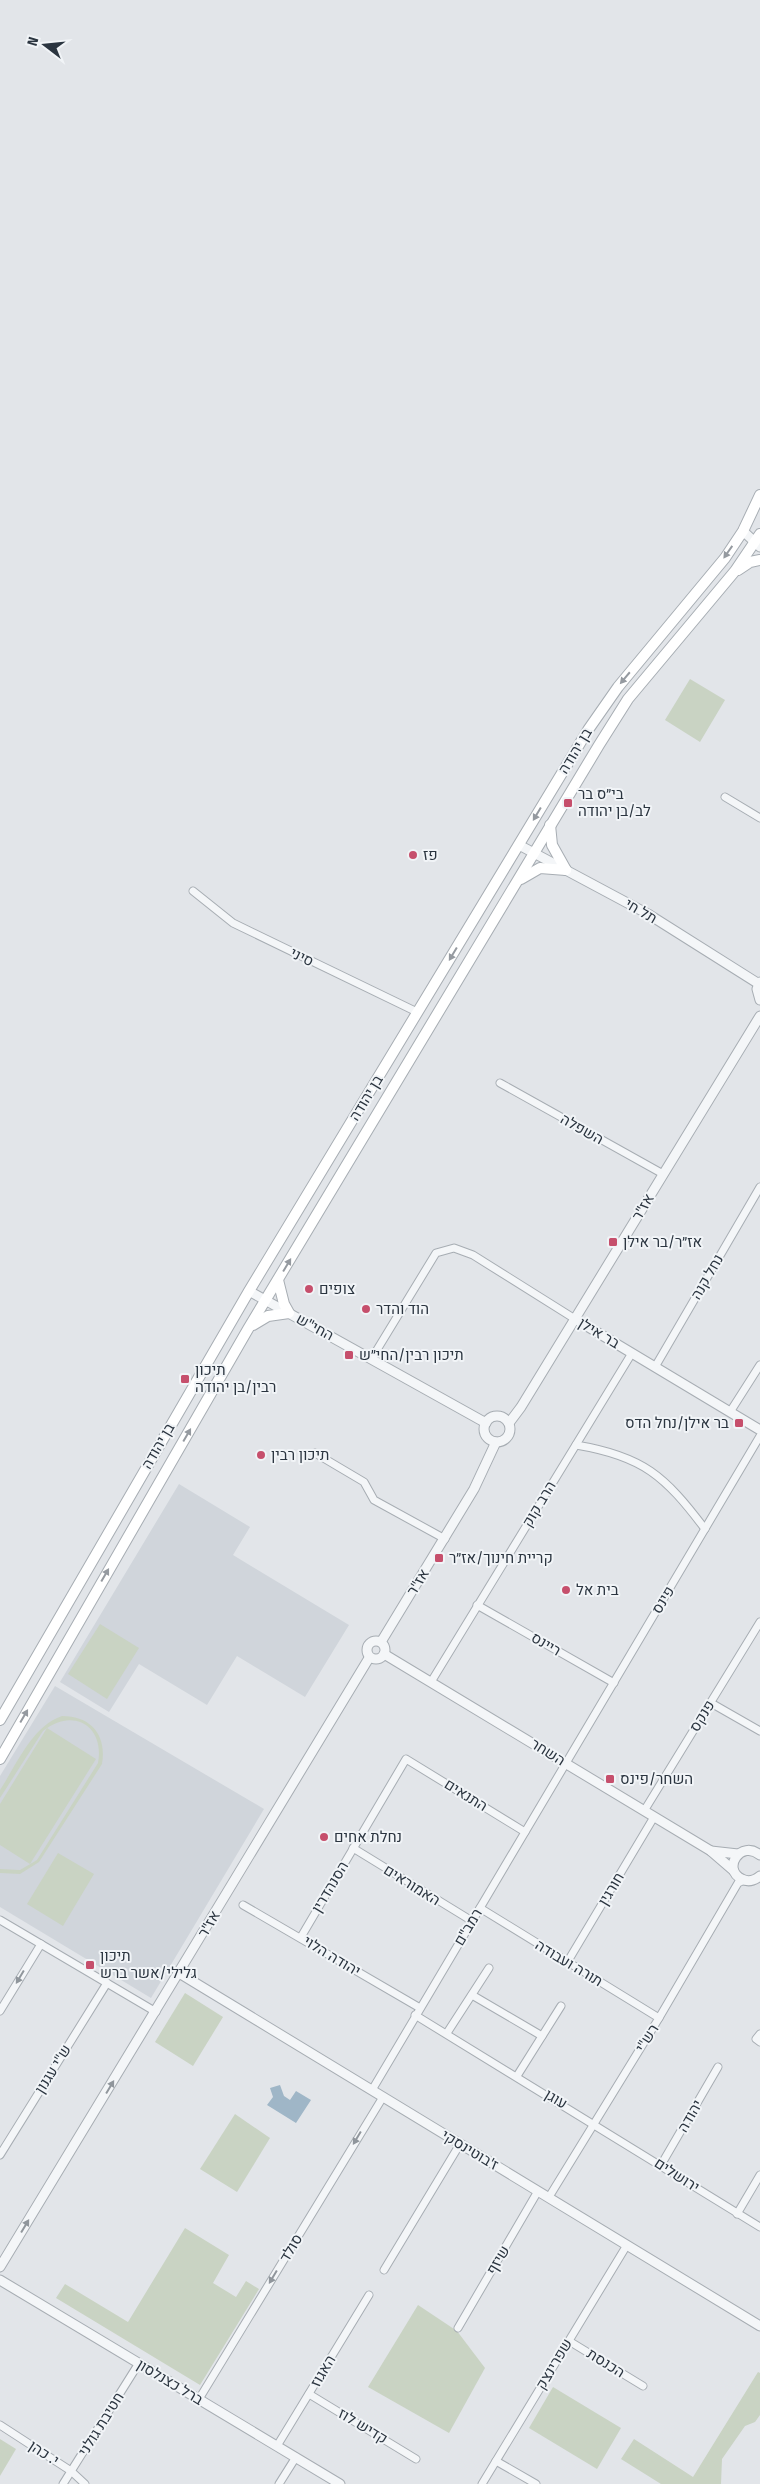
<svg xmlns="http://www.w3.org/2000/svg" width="760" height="2484" font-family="'Fira Sans Condensed',Heebo,sans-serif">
  <rect width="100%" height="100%" fill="#e2e5e9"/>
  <g fill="#d0d5db">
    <path d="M 179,1484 L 250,1527 L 233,1555 L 349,1625 L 305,1697 L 237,1656 L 207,1705 L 139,1664 L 109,1712 L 60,1682 Z"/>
    <path d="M 55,1686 L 264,1809 L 151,1998 L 0,1907 L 0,1776 Z"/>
  </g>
  <g fill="#c9d3c3">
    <path d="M 690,679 L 725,700 L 700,742 L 665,720 Z"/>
    <path d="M 100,1624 L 139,1648 L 107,1699 L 68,1674 Z"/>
    <path d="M 62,1716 C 91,1716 107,1735 102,1764 L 39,1862 L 20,1874 L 0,1873 L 0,1869 L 20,1870 L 37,1860 L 98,1763 C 105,1725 72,1707 43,1731 L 0,1798 L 0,1790 C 17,1764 32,1726 62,1716 Z"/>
    <path d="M 47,1728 L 96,1759 L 30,1864 L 0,1845 L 0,1804 Z"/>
    <path d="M 58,1853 L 94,1874 L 63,1926 L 27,1904 Z"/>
    <path d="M 185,1993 L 223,2017 L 193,2066 L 155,2042 Z"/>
    <path d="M 235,2114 L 270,2138 L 237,2192 L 200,2169 Z"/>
    <path d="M 185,2228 L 229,2255 L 213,2283 L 236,2297 L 246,2281 L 259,2289 L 200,2385 L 56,2298 L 65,2284 L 128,2322 Z"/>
    <path d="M 418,2305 L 457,2331 L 485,2368 L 449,2433 L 368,2387 Z"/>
    <path d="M 758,2372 L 760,2373 L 760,2415 L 755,2422 L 745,2426 L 722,2459 L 721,2484 L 661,2484 L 621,2459 L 634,2439 L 693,2477 Z"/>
    <path d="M 553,2387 L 621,2428 L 597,2469 L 529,2428 Z"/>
    <path d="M 0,2439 L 16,2449 L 0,2476 Z"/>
  </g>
  <path fill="#9fb6c7" d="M 280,2085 L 284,2096 L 290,2100 L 296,2091 L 311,2100 L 296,2123 L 267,2105 L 273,2097 L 270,2088 Z"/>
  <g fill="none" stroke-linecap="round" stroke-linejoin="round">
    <g stroke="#a7adb3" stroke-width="9">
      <g id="minor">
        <path d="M 725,797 L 760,818"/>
        <path d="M 193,891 L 233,923 L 417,1012"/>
        <path d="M 500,1083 L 663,1174"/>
        <path d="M 372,1358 L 436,1253 L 454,1248 L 473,1255 L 575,1319"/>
        <path d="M 655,1367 L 760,1187"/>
        <path d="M 730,1412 L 760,1365"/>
        <path d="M 576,1445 C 643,1456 665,1476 705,1529"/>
        <path d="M 315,1453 L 364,1482 L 374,1500 L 445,1539"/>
        <path d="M 477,1605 L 614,1683"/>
        <path d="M 431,1682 L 632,1353"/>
        <path d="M 711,1703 L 760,1731"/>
        <path d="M 644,1811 L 760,1622"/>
        <path d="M 353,1848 L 472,1921"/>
        <path d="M 243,1905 L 420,2008"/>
        <path d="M 480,1908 L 659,2018"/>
        <path d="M 0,1920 L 156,2012"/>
        <path d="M 301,1937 L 406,1759 L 525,1832"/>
        <path d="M 568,1961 L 654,1817"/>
        <path d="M 472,1995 L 542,2036"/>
        <path d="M 0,2011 L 41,1944"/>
        <path d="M 415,2015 L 760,2227"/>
        <path d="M 447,2033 L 489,1968"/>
        <path d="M 760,2034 L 756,2039 L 760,2042"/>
        <path d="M 517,2076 L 561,2006"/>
        <path d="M 372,2090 L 760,1436"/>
        <path d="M 0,2155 L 107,1983"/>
        <path d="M 661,2165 L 718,2067"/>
        <path d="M 549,2197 L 659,2018 L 738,1883 L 744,1880"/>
        <path d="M 737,2214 L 760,2175"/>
        <path d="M 384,2270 L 460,2144"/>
        <path d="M 458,2328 L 538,2191"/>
        <path d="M 569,2341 L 643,2386"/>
        <path d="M 309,2394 L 416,2459"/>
        <path d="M 199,2399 L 383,2097"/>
        <path d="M 0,2425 L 71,2471 L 85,2484"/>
        <path d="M 277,2446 L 369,2295"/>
        <path d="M 496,2461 L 536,2484"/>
        <path d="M 63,2484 L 139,2363"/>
        <path d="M 279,2484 L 296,2457"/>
        <path d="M 482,2484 L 627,2245"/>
      </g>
    </g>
    <g stroke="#a7adb3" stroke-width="11">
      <g id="tertiary">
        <path d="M 743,531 L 760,547"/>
        <path d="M 519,845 L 648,914 L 759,984"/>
        <path d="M 760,982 L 757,989 L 760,1000"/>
        <path d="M 249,1291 L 486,1423"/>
        <path d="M 575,1319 L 760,1430"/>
        <circle cx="497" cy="1429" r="13"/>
        <path d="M 509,1423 L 521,1407 L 760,1016"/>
        <circle cx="376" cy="1650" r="9"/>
        <path d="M 381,1642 L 474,1489 L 496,1442"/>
        <path d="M 384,1654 L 711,1851 L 733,1870"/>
        <path d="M 711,1851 L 738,1854"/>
        <path d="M 760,1855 C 741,1839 721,1869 742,1879 C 749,1883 755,1880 760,1876"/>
        <path d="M 179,1973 L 760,2326"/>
        <path d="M 0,2267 L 369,1658"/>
        <path d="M 0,2280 L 340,2484"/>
      </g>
    </g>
    <g stroke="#a7adb3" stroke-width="12">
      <g id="secondary">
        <path d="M 738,570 L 750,562 L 760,560"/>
        <path d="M 550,825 L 552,845 L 566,870"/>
        <path d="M 521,879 L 540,868 L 566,870"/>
        <path d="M 253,1325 L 268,1316 L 289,1313 L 284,1304 L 278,1280"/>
        <path d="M 0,1720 L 249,1291 L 588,730 L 618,687 L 725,558 L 743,531 L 760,495"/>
        <path d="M 0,1759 L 248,1329 L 599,745 L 628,699 L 735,571 L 760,534"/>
      </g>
    </g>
    <use href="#minor" stroke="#f4f6f8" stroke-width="7"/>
    <use href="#tertiary" stroke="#f4f6f8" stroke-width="9"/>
    <use href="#secondary" stroke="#fff" stroke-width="10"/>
  </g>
  <defs><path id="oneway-solid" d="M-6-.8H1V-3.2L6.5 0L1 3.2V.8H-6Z" transform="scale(1.25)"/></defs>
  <g fill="#959aa0">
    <use href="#oneway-solid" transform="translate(728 552) rotate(125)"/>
    <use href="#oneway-solid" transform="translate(625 678) rotate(130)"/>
    <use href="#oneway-solid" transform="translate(537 814) rotate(121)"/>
    <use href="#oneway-solid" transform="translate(453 954) rotate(121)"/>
    <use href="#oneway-solid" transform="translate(287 1265) rotate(-59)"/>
    <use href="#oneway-solid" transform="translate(187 1435) rotate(-60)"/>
    <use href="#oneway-solid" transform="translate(105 1575) rotate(-60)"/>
    <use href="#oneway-solid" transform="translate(24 1716) rotate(-60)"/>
  </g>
  <g fill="#90969c">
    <use href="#oneway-solid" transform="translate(20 1977) rotate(121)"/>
    <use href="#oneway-solid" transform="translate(110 2087) rotate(-59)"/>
    <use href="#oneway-solid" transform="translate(357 2138) rotate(121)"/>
    <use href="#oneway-solid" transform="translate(25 2226) rotate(-59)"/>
    <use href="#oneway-solid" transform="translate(273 2277) rotate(121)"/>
  </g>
  <g fill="#c64f6c" stroke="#f1f4f7" stroke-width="2">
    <rect x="563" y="798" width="10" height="10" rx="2.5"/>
    <circle cx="413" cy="855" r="5"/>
    <rect x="608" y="1237" width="10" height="10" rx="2.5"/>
    <circle cx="309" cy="1289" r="5"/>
    <circle cx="366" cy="1309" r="5"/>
    <rect x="344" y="1350" width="10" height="10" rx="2.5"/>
    <rect x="180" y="1374" width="10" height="10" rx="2.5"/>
    <rect x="734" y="1418" width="10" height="10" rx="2.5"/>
    <circle cx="261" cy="1455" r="5"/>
    <rect x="434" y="1553" width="10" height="10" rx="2.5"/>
    <circle cx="566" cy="1590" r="5"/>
    <rect x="605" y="1774" width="10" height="10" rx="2.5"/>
    <circle cx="324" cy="1837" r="5"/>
    <rect x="85" y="1960" width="10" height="10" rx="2.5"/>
  </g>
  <g text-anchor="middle" stroke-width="4" stroke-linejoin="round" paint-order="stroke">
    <g font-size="15" fill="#2b3540" stroke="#f1f4f7">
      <text transform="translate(575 751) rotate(-59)" y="5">בן יהודה</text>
      <text transform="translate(641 911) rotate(30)" y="5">תל חי</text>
      <text transform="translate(302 957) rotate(26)" y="5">סיני</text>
      <text transform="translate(366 1098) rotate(-59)" y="5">בן יהודה</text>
      <text transform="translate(582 1129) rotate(29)" y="5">השפלה</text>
      <text transform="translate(643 1207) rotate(-59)" y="5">אז"ר</text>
      <text transform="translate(707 1277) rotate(-60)" y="5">נחל קנה</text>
      <text transform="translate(315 1327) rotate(28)" y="5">החי"ש</text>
      <text transform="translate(599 1333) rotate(31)" y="5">בר אילן</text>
      <text transform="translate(158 1446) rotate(-60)" y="5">בן יהודה</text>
      <text transform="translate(539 1504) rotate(-59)" y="5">הרב קוק</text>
      <text transform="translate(418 1582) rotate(-58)" y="5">אז"ר</text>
      <text transform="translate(663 1600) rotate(-59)" y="5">פינס</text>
      <text transform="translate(546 1644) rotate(30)" y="5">ריינס</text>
      <text transform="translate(702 1716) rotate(-59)" y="5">פנקס</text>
      <text transform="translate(548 1752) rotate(32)" y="5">השחר</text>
      <text transform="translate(466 1795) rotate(32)" y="5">התנאים</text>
      <text transform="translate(412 1885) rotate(32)" y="5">האמוראים</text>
      <text transform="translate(330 1887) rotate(-59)" y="5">הסנהדרין</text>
      <text transform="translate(611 1889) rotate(-59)" y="5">חורגין</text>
      <text transform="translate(209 1924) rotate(-59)" y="5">אז"ר</text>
      <text transform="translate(468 1927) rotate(-59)" y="5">רמב"ם</text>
      <text transform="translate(332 1956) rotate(31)" y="5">יהודה הלוי</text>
      <text transform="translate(569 1963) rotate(31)" y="5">תורה ועבודה</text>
      <text transform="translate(647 2038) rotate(-58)" y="5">רש"י</text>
      <text transform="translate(53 2069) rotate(-58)" y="5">ש"י עגנון</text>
      <text transform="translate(556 2099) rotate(31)" y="5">עוגן</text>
      <text transform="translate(690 2116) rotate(-60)" y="5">יהודה</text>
      <text transform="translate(470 2150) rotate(31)" y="5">ז'בוטינסקי</text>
      <text transform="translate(677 2175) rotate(33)" y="5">ירושלים</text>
      <text transform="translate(291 2248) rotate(-59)" y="5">סולד</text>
      <text transform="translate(498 2260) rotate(-59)" y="5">שיזף</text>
      <text transform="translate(606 2363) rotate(32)" y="5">הכנסת</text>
      <text transform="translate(554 2364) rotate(-59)" y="5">שפרינצק</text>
      <text transform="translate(323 2371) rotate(-59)" y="5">האגוז</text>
      <text transform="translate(170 2382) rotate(31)" y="5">ברל כצנלסון</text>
      <text transform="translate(101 2424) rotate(-58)" y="5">חטיבת גולני</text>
      <text transform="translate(363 2426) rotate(31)" y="5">קדיש לוז</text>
      <text transform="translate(44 2453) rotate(33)" y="5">י. כהן</text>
    </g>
    <g font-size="15" fill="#2b3540" stroke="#f1f4f7" text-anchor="start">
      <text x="578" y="799">בי״ס בר<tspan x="578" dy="17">לב/בן יהודה</tspan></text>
      <text x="423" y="860">פז</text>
      <text x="623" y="1247">אז״ר/בר אילן</text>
      <text x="319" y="1294">צופים</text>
      <text x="376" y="1314">הוד והדר</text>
      <text x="359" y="1360">תיכון רבין/החי״ש</text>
      <text x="195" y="1375">תיכון<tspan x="195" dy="17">רבין/בן יהודה</tspan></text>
      <text x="729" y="1428" text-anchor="end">בר אילן/נחל הדס</text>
      <text x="271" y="1460">תיכון רבין</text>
      <text x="449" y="1563">קריית חינוך/אז״ר</text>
      <text x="576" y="1595">בית אל</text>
      <text x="620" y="1784">השחר/פינס</text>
      <text x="334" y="1842">נחלת אחים</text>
      <text x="100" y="1961">תיכון<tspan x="100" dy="17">גלילי/אשר ברש</tspan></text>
    </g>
  </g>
  <g transform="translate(45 45) rotate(286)" stroke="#f1f4f7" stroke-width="4" paint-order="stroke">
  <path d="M0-4L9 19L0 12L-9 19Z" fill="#2b3540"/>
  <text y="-8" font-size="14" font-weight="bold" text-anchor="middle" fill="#2b3540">N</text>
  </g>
</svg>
